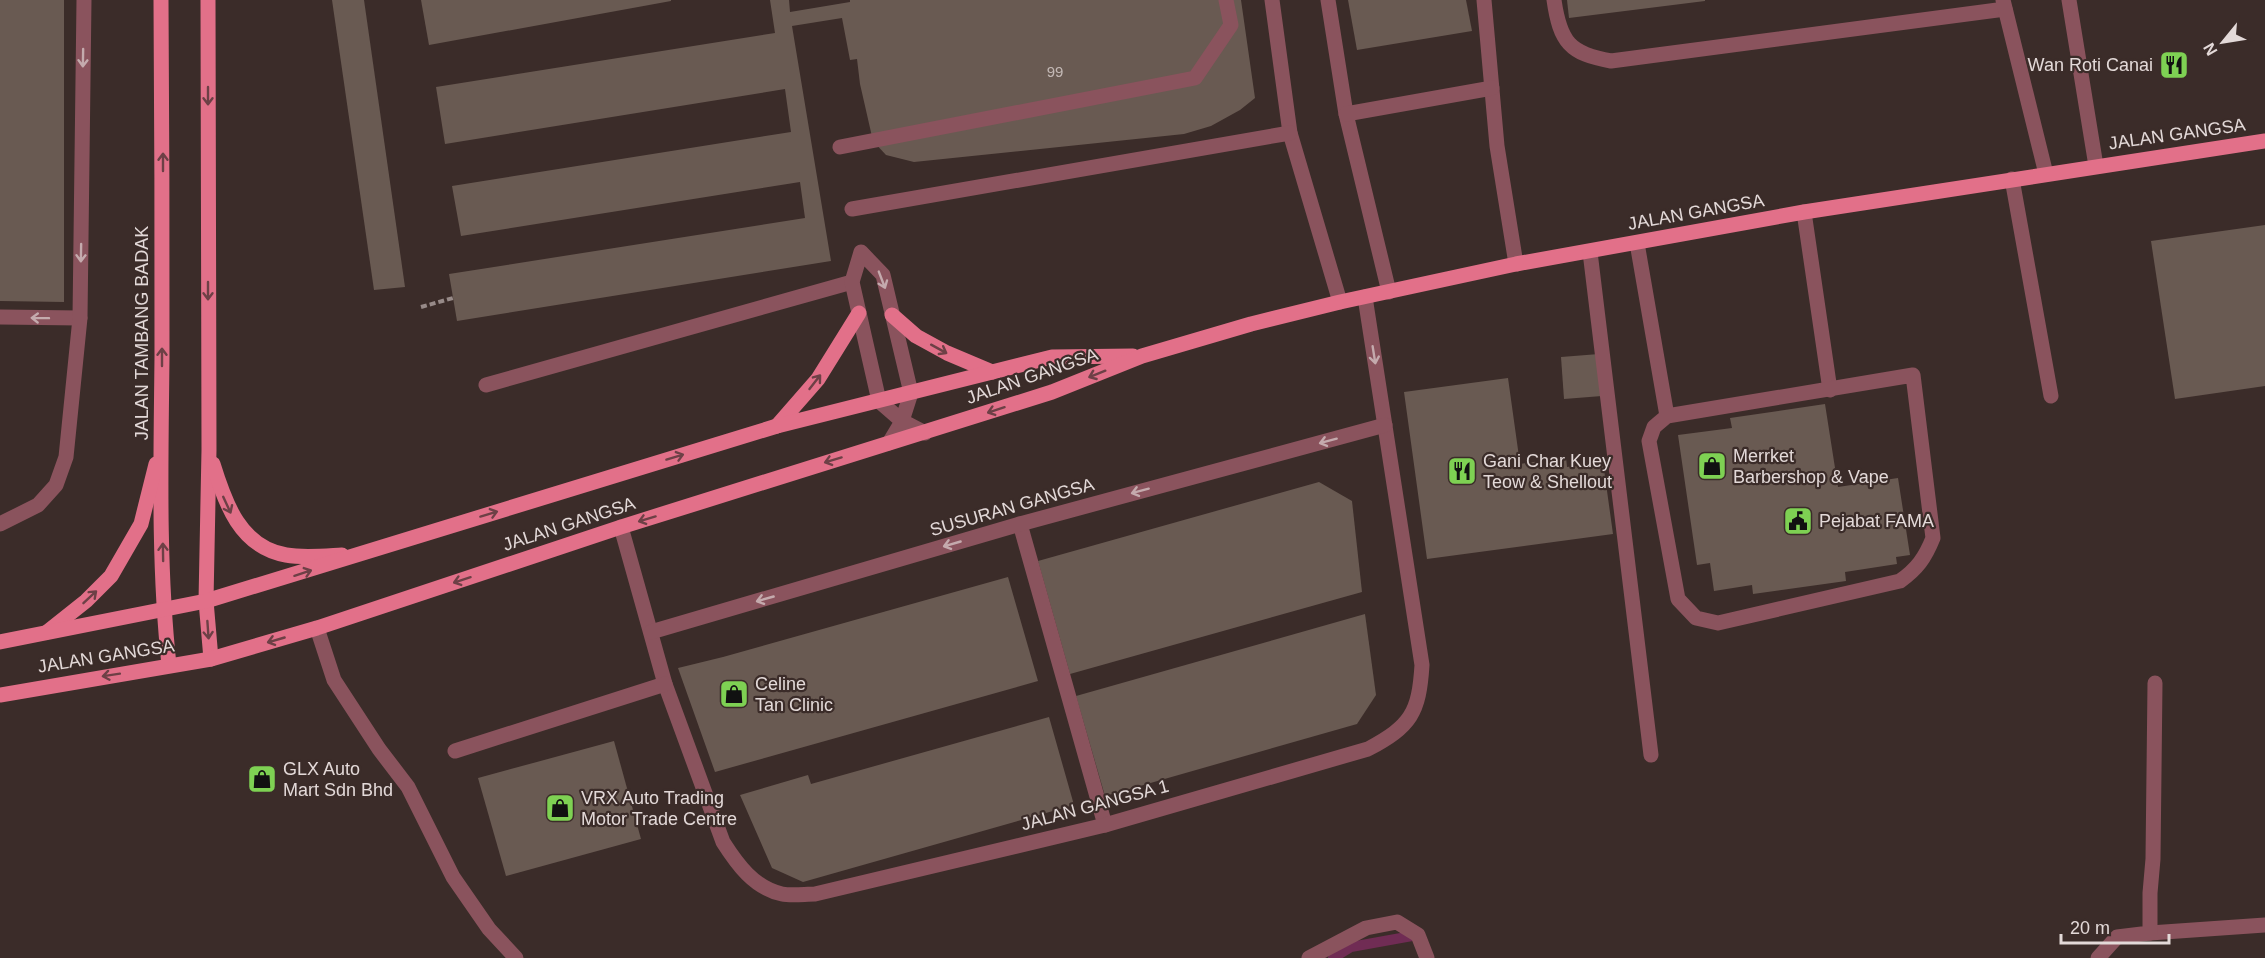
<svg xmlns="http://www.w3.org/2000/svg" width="2265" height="958" font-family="Arial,sans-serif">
  <rect width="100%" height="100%" fill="#3b2c29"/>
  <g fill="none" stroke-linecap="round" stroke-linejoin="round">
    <path stroke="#702c54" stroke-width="10" d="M 1333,958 L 1351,947 L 1412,936"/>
  </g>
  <g fill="#695a52">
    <path d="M 0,0 L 64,0 L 64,302 L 0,301 Z"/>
    <path d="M 332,0 L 364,0 L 405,287 L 374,290 Z"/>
    <path d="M 421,0 L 671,0 L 671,1 L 429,45 Z"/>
    <path d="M 770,0 L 789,0 L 790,12 L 850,2 L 850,0 L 1241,0 L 1255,98 L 1240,110 L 1211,126 L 1184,134 L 914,162 L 886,155 L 873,141 L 860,84 L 857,59 L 850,60 L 842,18 L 792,26 L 831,261 L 457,321 L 449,274 L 805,218 L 800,182 L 461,236 L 452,186 L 791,132 L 785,89 L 445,144 L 436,87 L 775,33 Z"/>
    <path d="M 1348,0 L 1466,0 L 1472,31 L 1357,50 Z"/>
    <path d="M 1567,0 L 1705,0 L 1705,1 L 1569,18 Z"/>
    <path d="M 2265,225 L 2265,386 L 2175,399 L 2151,241 Z"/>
    <path d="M 1599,354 L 1602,396 L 1564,399 L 1561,357 Z"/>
    <path d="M 1508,378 L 1520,464 L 1566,457 L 1567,467 L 1603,462 L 1613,534 L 1427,559 L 1404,392 Z"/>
    <path d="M 1825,404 L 1838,487 L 1898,478 L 1910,555 L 1896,557 L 1897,564 L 1845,572 L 1846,581 L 1753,594 L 1752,585 L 1714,591 L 1710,563 L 1697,565 L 1678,435 L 1732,428 L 1730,418 Z"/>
    <path d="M 1319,482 L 1352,501 L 1362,592 L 1070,674 L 1038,561 Z"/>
    <path d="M 1008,577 L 1038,681 L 715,772 L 678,668 L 723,657 Z"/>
    <path d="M 1365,614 L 1376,695 L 1357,724 L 1105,796 L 1076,696 Z"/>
    <path d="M 1049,717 L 1074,805 L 803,882 L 772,868 L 740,795 L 808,775 L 811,784 Z"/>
    <path d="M 614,741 L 641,839 L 506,876 L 478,778 Z"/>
  </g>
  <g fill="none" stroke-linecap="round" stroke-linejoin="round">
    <path stroke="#978a88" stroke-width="4" stroke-dasharray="6 3" stroke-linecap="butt" d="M 421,307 L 453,298"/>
    <g stroke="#8a535d" stroke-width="15">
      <path d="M 1272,0 L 1290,133 L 1340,302"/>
      <path d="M 1328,0 L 1346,114 L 1389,292"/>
      <path d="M 1484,0 L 1497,146 L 1516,264"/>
      <path d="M 1554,0 C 1560,42 1570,54 1611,61 L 2005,9"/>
      <path d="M 2003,0 L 2046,174"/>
      <path d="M 2069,0 L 2096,166"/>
      <path d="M 1346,114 L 1492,88"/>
      <path d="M 840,147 L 1195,78 L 1231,25 L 1226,0"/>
      <path d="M 2012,179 L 2051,396"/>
      <path d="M 852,209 L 1290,133"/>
      <path d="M 1804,212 L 1830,390"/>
      <path d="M 1637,243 L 1667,416 L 1913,375 L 1933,538 C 1925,558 1917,569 1900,581 L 1718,623 L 1696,618 L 1678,599 L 1649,441 L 1654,427 L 1667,416"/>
      <path d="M 1590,252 L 1651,755"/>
      <path d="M 0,317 L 80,318"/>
      <path d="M 486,385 L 852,282"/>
      <path d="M 889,443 L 901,423 L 902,421 L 911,393 L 883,275 L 861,252 L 852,282 L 879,401 L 902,421 L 925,433"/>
      <path d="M 0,524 L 38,505 L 56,485 L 66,457 L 80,318 L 84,0"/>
      <path d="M 1020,524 L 1105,825"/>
      <path d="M 621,527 L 665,684 L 723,842 C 737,864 754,888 782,894 C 792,896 805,894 815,894 L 1105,825 L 1368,749 C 1411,726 1419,713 1422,665 L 1365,297"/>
      <path d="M 317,628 L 334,680 L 379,749 L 408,787 L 453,877 L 489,929 L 516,958"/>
      <path d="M 651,632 L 1020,524 L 1385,425"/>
      <path d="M 455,751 L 665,684"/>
      <path d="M 2150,933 L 2265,925"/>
      <path d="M 1309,958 L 1366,928 L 1397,922 L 1418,935 L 1427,958"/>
      <path d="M 2098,958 L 2117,937 L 2150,933 L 2150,893 L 2153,859 L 2155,683"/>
    </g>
    <g stroke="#e27089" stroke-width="15">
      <path d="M 161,0 C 162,119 162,237 162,356 C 161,459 158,563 169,665"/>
      <path d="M 208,0 L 209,450 L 206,601 L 211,659"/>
      <path d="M 892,315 L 916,336 L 947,353 L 992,372"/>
      <path d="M 777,426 L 818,379 L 859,313"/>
      <path d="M 213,464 C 225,503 240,547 286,555 C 304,558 324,556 342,555"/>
      <path d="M 47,632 L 86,601 L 111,576 L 141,524 L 156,464"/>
      <path d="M 0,642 L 206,601 L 777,426 L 1052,357 L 1133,356"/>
      <path d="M 0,695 L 211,659 L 317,628 L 621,527 L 1052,392 L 1142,356 L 1251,324 L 1340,302 L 1516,264 L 1804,212 L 2265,141"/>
    </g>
  </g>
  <defs><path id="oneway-shaft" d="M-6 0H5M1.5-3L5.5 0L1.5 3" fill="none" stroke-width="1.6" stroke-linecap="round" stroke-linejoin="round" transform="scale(1.5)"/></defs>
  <g stroke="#c4aaad">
    <use href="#oneway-shaft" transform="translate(83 58) rotate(91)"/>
    <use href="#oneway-shaft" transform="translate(81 253) rotate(91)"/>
    <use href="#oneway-shaft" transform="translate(882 280) rotate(69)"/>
    <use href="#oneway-shaft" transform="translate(40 318) rotate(-179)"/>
    <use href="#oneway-shaft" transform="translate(1374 355) rotate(81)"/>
    <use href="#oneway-shaft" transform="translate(1328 441) rotate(165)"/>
    <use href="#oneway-shaft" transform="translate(1140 491) rotate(165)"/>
    <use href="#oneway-shaft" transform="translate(952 544) rotate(164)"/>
    <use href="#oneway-shaft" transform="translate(765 599) rotate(164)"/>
  </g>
  <g stroke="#6d4046">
    <use href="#oneway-shaft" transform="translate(208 96) rotate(90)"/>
    <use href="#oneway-shaft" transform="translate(163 162) rotate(-90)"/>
    <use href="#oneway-shaft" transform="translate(208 291) rotate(90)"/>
    <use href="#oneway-shaft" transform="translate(939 349) rotate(29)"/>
    <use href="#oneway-shaft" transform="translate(162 357) rotate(-90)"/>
    <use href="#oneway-shaft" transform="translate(1097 374) rotate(158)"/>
    <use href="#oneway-shaft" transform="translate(815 382) rotate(-52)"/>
    <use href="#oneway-shaft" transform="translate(996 410) rotate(162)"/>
    <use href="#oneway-shaft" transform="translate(675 457) rotate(-17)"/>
    <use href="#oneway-shaft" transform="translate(833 460) rotate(163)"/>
    <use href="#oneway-shaft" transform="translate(227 505) rotate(65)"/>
    <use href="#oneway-shaft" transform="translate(489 514) rotate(-17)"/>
    <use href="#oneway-shaft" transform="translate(647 519) rotate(163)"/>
    <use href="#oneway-shaft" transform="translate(163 552) rotate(-91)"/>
    <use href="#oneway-shaft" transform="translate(303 573) rotate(-18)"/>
    <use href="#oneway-shaft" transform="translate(462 580) rotate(162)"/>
    <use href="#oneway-shaft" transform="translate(90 597) rotate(-43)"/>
    <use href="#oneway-shaft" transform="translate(208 630) rotate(86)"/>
    <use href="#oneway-shaft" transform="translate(276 640) rotate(164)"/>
    <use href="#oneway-shaft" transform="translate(111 675) rotate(171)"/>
  </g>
  <defs>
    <g id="restaurant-square" transform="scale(1.5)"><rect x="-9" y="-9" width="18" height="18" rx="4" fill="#7ed153" stroke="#3b2c29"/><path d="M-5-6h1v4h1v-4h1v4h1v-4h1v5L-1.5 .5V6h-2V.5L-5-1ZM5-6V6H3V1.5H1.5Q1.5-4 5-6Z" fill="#111"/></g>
    <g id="shop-square" transform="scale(1.5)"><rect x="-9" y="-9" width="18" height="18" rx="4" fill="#7ed153" stroke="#3b2c29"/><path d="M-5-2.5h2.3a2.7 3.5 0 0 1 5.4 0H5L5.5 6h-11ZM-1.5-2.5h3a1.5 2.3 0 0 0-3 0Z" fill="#111"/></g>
    <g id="civic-square" transform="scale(1.5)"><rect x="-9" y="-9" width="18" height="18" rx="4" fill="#7ed153" stroke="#3b2c29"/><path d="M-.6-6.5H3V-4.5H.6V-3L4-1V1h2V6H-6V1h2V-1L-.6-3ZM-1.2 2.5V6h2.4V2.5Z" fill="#111"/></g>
  </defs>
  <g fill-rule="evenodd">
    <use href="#restaurant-square" x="2174" y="65"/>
    <use href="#shop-square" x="1712" y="466"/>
    <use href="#restaurant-square" x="1462" y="471"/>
    <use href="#civic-square" x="1798" y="521"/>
    <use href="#shop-square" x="734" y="694"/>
    <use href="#shop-square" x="262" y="779"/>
    <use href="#shop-square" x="560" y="808"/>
  </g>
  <g text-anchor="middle" stroke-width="4.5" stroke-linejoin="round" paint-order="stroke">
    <g font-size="15" fill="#c4b9b6">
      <text x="1055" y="77">99</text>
    </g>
    <g font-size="18" fill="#e3d9d8" stroke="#3b2c29" text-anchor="start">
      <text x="2153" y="71" text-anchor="end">Wan Roti Canai</text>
      <text x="1733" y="462">Merrket<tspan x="1733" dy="21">Barbershop &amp; Vape</tspan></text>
      <text x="1483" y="467">Gani Char Kuey<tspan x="1483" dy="21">Teow &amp; Shellout</tspan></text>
      <text x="1819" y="527">Pejabat FAMA</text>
      <text x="755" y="690">Celine<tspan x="755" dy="21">Tan Clinic</tspan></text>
      <text x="283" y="775">GLX Auto<tspan x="283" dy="21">Mart Sdn Bhd</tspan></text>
      <text x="581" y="804">VRX Auto Trading<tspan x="581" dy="21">Motor Trade Centre</tspan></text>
    </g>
    <g font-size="18" fill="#e3d9d8" stroke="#3b2c29">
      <text transform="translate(2177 134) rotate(-8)" y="6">JALAN GANGSA</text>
      <text transform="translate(1696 212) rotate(-10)" y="6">JALAN GANGSA</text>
      <text transform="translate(142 333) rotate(-90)" y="6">JALAN TAMBANG BADAK</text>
      <text transform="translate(1032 376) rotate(-19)" y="6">JALAN GANGSA</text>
      <text transform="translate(1012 507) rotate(-16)" y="6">SUSURAN GANGSA</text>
      <text transform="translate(569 524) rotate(-18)" y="6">JALAN GANGSA</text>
      <text transform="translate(106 656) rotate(-9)" y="6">JALAN GANGSA</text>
      <text transform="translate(1095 805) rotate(-15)" y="6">JALAN GANGSA 1</text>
    </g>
  </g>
  <g transform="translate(2223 42) rotate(240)" stroke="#3b2c29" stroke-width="4.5" paint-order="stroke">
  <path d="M0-4.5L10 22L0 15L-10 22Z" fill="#e3d9d8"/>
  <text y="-9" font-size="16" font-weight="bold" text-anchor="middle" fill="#e3d9d8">N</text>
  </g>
  <path d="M2061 934v9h108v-9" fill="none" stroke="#e3d9d8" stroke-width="3"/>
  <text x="2070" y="934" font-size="18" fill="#e3d9d8" stroke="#3b2c29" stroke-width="4.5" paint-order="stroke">20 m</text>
</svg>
